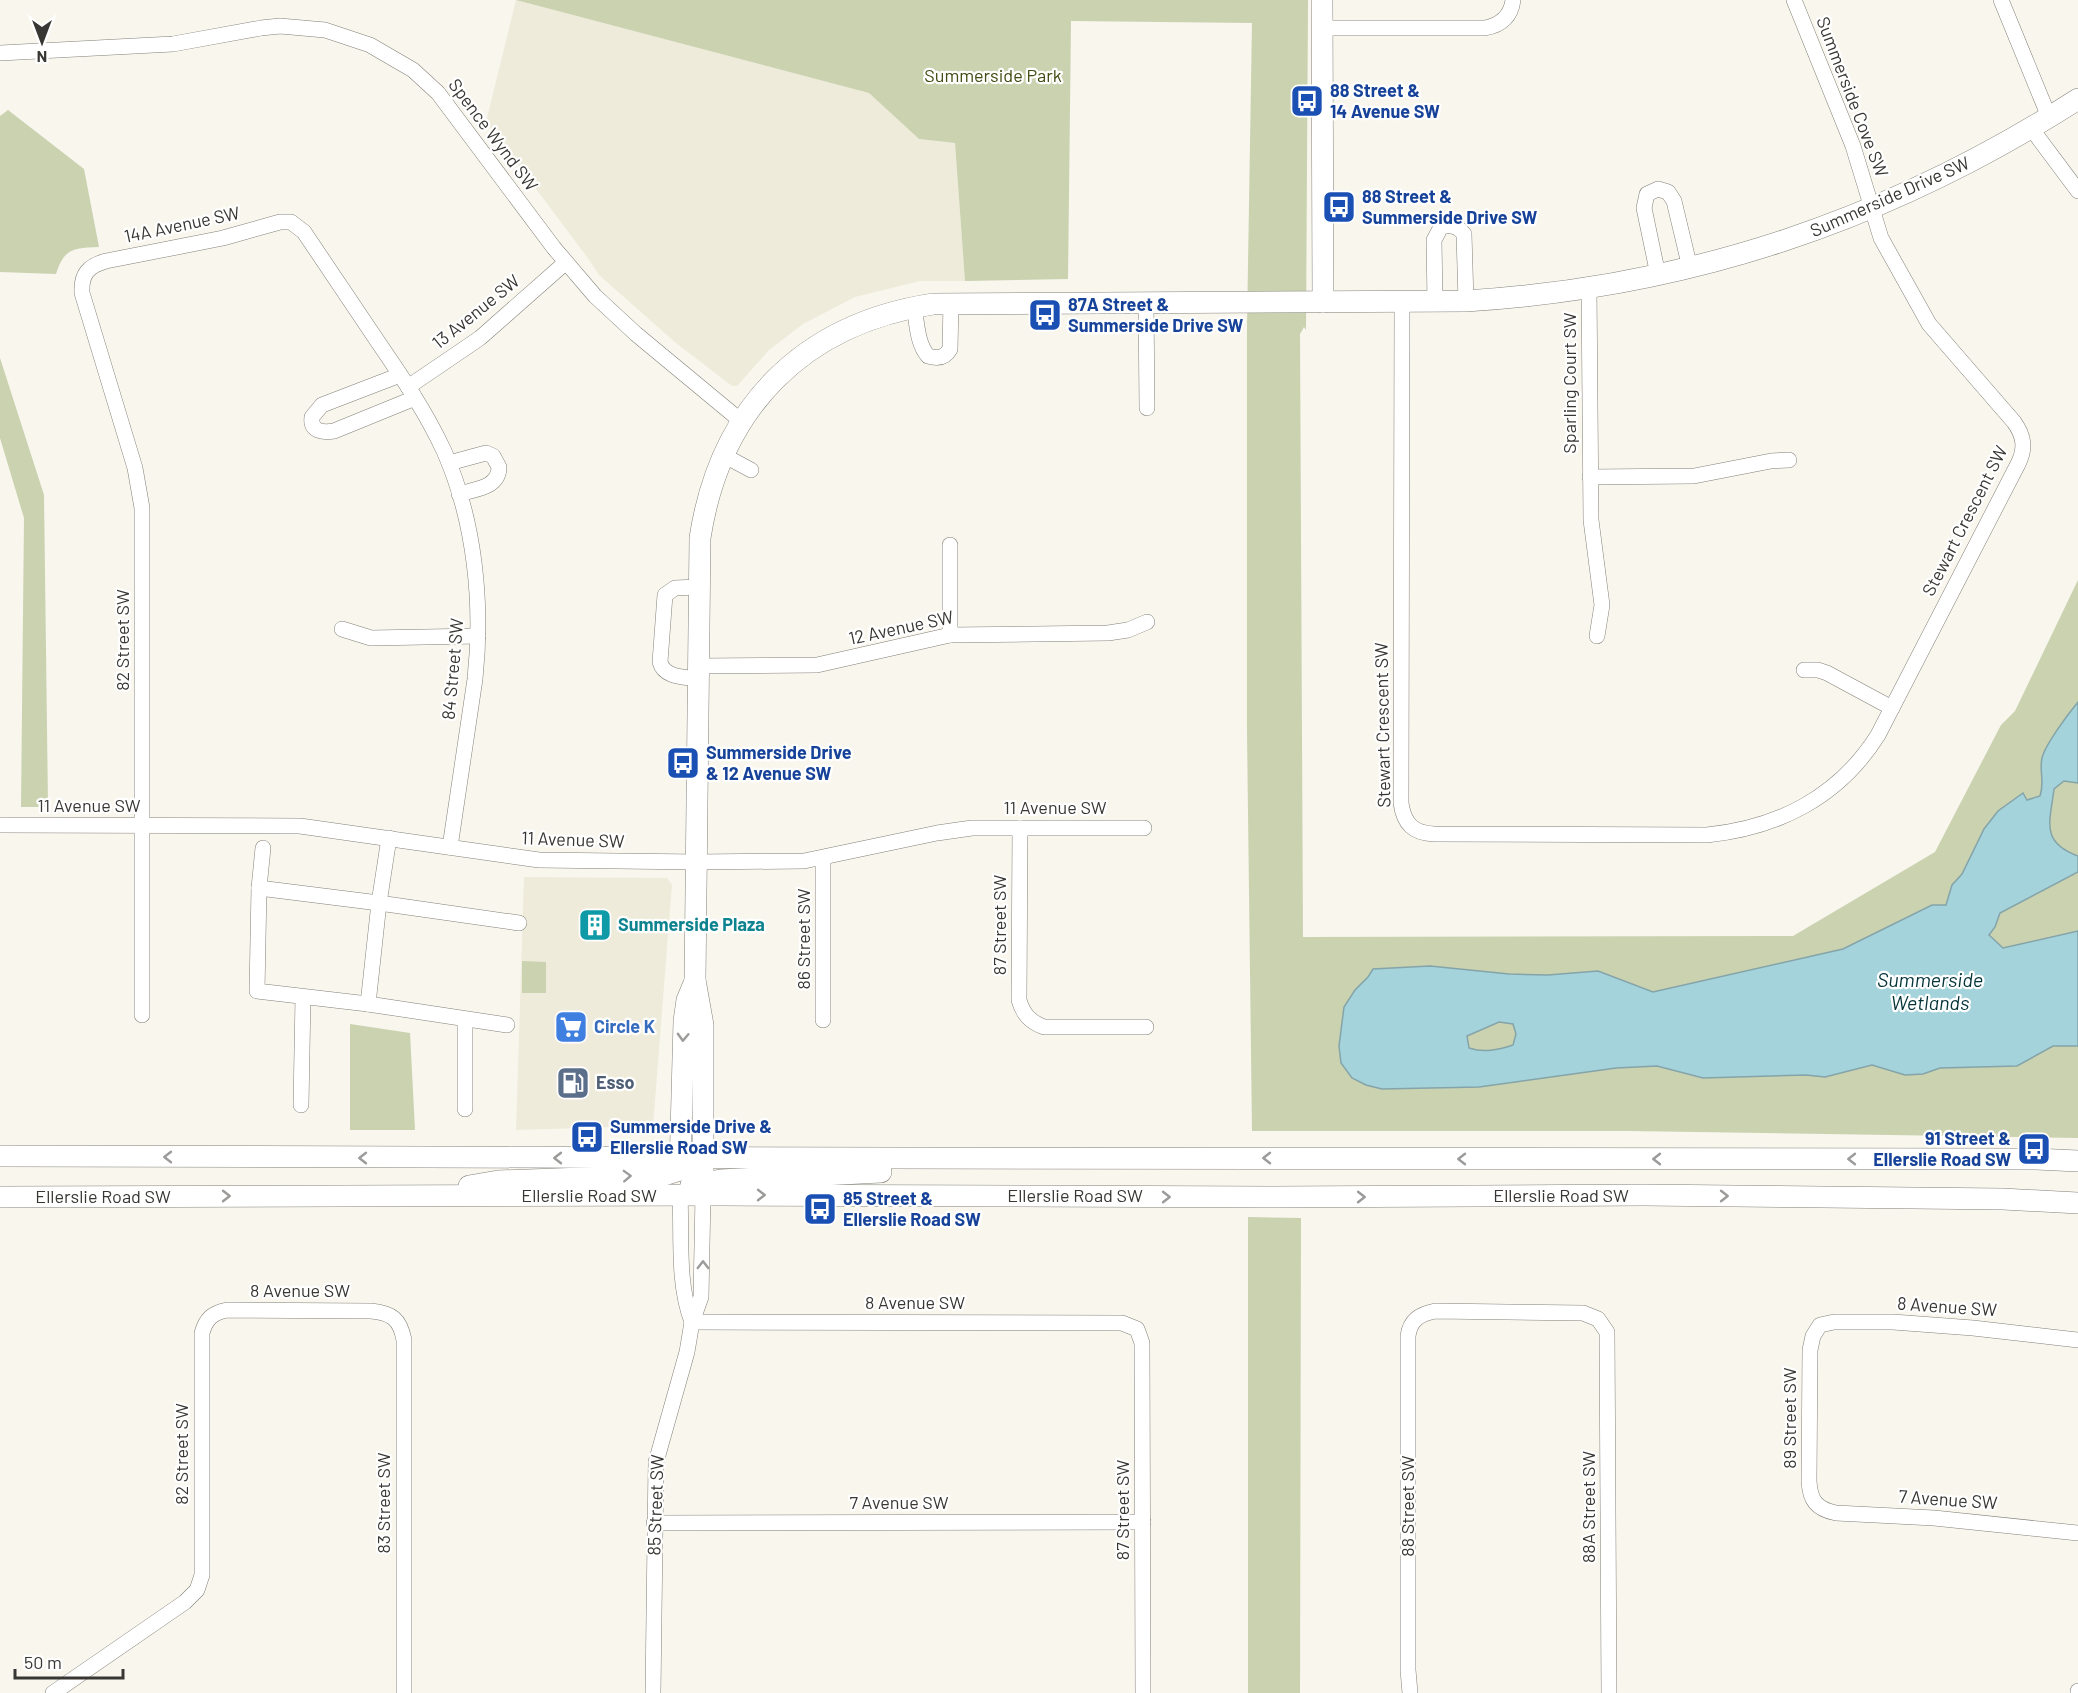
<svg xmlns="http://www.w3.org/2000/svg" width="2078" height="1693" font-family="Barlow,sans-serif">
  <rect width="100%" height="100%" fill="#f8f6ed"/>
  <g fill="#efebdb">
    <path d="M 516,0 L 869,93 L 919,139 L 955,143 L 965,281 L 920,281 L 855,297 L 803,324 L 769,350 L 737,386 L 732,386 L 676,343 L 599,275 L 587,257 L 486,122 Z"/>
    <path d="M 524,877 L 667,878 L 672,885 L 653,1126 L 516,1130 Z"/>
  </g>
  <g fill="#cad2b0">
    <path d="M 516,0 L 1308,0 L 1306,330 L 1304,327 L 1300,334 L 1303,937 L 1793,936 L 1935,852 L 2001,725 L 2015,711 L 2078,580 L 2078,1138 L 1629,1131 L 1252,1131 L 1247,732 L 1247,326 L 1252,23 L 1071,21 L 1068,279 L 965,281 L 955,143 L 919,139 L 869,93 Z"/>
    <path d="M 8,110 L 84,169 L 99,247 C 74,248 64,248 56,274 L 0,272 L 0,116 Z"/>
    <path d="M 0,358 L 44,495 L 48,807 L 21,807 L 24,518 L 0,438 Z"/>
    <path d="M 522,961 L 546,962 L 546,993 L 522,993 Z"/>
    <path d="M 350,1024 L 410,1033 L 415,1130 L 350,1130 Z"/>
    <path d="M 1248,1217 L 1301,1218 L 1300,1693 L 1248,1693 Z"/>
  </g>
  <path fill="#a4d3db" stroke="#84a4a9" stroke-width="1.5" fill-rule="evenodd" d="M 2078,702 L 2078,783 L 2064,781 L 2054,789 C 2050,822 2040,842 2078,856 L 2078,872 L 2000,913 L 1995,927 L 1989,935 L 2003,948 L 2078,931 L 2078,1046 L 2053,1046 L 2017,1066 L 1940,1068 L 1923,1074 L 1905,1075 L 1872,1065 L 1825,1077 L 1806,1075 L 1703,1078 L 1657,1066 L 1616,1068 L 1479,1087 L 1382,1089 L 1366,1085 L 1352,1078 L 1341,1063 L 1339,1046 L 1344,1007 L 1355,990 L 1368,977 L 1373,969 L 1430,966 L 1509,974 L 1548,975 L 1598,971 L 1653,992 L 1843,949 L 1932,905 L 1946,905 L 1952,885 L 1962,874 L 1984,829 L 1998,811 L 2023,793 L 2027,800 L 2040,796 C 2045,781 2039,772 2042,758 C 2045,745 2068,714 2078,702 ZM 1499,1022 L 1513,1024 L 1516,1034 L 1513,1045 C 1498,1050 1484,1053 1469,1048 L 1467,1036 Z"/>
  <g fill="none" stroke-linecap="round" stroke-linejoin="round">
    <g stroke="#838179" stroke-width="16">
      <g id="street">
        <path d="M 2001,0 L 2049,117"/>
        <path d="M 1322,28 L 1485,28 C 1501,25 1511,16 1513,0"/>
        <path d="M 0,53 L 173,44 L 261,28 L 280,26 L 325,30 L 370,45 L 413,70 L 438,93 L 554,248 L 595,296 L 636,334 L 741,421"/>
        <path d="M 2031,128 L 2078,191"/>
        <path d="M 1658,275 L 1644,208 L 1647,194 L 1658,189 L 1668,192 L 1674,201 L 1690,268"/>
        <path d="M 1589,288 L 1591,520 L 1602,605 L 1597,636"/>
        <path d="M 1146,302 L 1147,408"/>
        <path d="M 1402,302 L 1401,803 C 1404,824 1413,833 1434,834 L 1707,835 C 1778,828 1839,797 1878,735 L 2018,464 C 2026,448 2024,436 2014,422 L 1929,324 L 1881,238 L 1853,146 L 1794,0"/>
        <path d="M 1435,302 L 1434,240 L 1441,227 C 1450,224 1458,226 1464,234 L 1466,301"/>
        <path d="M 914,307 C 917,322 917,344 928,356 C 938,359 945,358 950,349 L 951,303"/>
        <path d="M 400,375 L 322,405 L 312,417 C 310,431 322,433 334,431 L 415,398"/>
        <path d="M 408,387 L 480,338 L 565,263"/>
        <path d="M 723,455 L 751,470"/>
        <path d="M 449,463 L 486,453 L 493,456 L 499,467 C 499,488 475,489 459,494"/>
        <path d="M 1590,477 L 1694,476 L 1771,461 L 1789,460"/>
        <path d="M 950,545 L 950,635"/>
        <path d="M 698,587 L 675,588 L 665,595 L 660,662 C 664,678 685,677 698,679"/>
        <path d="M 342,629 L 371,638 L 478,636"/>
        <path d="M 698,666 L 817,665 L 950,635 L 1108,633 L 1128,630 L 1147,622"/>
        <path d="M 1804,670 L 1818,670 L 1827,673 L 1892,708"/>
        <path d="M 0,825 L 300,826 L 539,860 L 697,862 L 804,861 L 937,833 L 972,828 L 1144,828"/>
        <path d="M 1020,828 L 1019,1000 C 1023,1014 1030,1022 1044,1027 L 1146,1027"/>
        <path d="M 263,848 L 259,888 L 257,991 L 368,1004 L 507,1025"/>
        <path d="M 823,858 L 823,1020"/>
        <path d="M 259,888 L 379,903 L 519,923"/>
        <path d="M 368,1004 L 379,903 L 389,838"/>
        <path d="M 142,1015 L 142,508 L 135,468 L 82,293 C 81,274 88,266 106,261 L 223,238 L 280,222 L 291,222 L 304,232 C 329,269 353,305 378,342 C 402,377 426,412 444,451 C 475,521 483,604 475,679 L 450,847"/>
        <path d="M 301,1105 L 303,997"/>
        <path d="M 465,1109 L 465,1019"/>
        <path d="M 680,1195 C 682,1237 677,1283 692,1322"/>
        <path d="M 692,1322 L 1122,1323 L 1137,1329 L 1142,1343 L 1143,1693"/>
        <path d="M 2078,1340 L 1973,1328 L 1893,1322 L 1834,1322 L 1820,1325 L 1813,1336 L 1810,1350 L 1809,1481 C 1810,1500 1816,1509 1836,1513 L 1934,1518 L 2078,1533"/>
        <path d="M 654,1523 L 1143,1522"/>
        <path d="M 53,1693 L 185,1602 L 197,1590 L 202,1575 L 202,1333 C 206,1319 212,1313 227,1310 L 371,1311 C 392,1313 400,1319 404,1340 L 404,1693"/>
        <path d="M 653,1693 L 656,1462 L 687,1352 L 692,1322 L 701,1297 L 703,1195"/>
        <path d="M 1410,1693 L 1408,1670 L 1408,1336 C 1410,1320 1420,1314 1435,1311 L 1583,1313 L 1598,1319 L 1607,1332 L 1609,1693"/>
        <path d="M 2078,1693 L 2078,1691"/>
      </g>
    </g>
    <g stroke="#838179" stroke-width="22">
      <g id="secondary">
        <path d="M 1322,0 L 1323,302"/>
        <path d="M 0,1156 C 679,1159 1357,1158 2036,1159 L 2078,1161"/>
        <path d="M 680,1170 L 684,1021 L 687,1000 L 695,981"/>
        <path d="M 691,1185 L 721,1180 L 881,1172"/>
        <path d="M 469,1186 L 498,1181 L 664,1175 L 686,1168 L 698,1161"/>
        <path d="M 703,1195 L 703,1025 L 695,980 L 700,538 C 720,408 802,324 933,304 L 1466,301 C 1690,287 1889,220 2078,99"/>
        <path d="M 0,1197 L 721,1195 L 1271,1197 L 1643,1195 L 2003,1199 L 2078,1203"/>
      </g>
    </g>
    <use href="#street" stroke="#fff" stroke-width="15"/>
    <use href="#secondary" stroke="#fff" stroke-width="21"/>
  </g>
  <defs><path id="oneway-chevron" d="M-2-3.5L2.5 0L-2 3.5" fill="none" stroke-width="1.6" stroke-linecap="round" stroke-linejoin="round" transform="scale(1.5)"/></defs>
  <g stroke="#9c9b9a">
    <use href="#oneway-chevron" transform="translate(683 1037) rotate(92)"/>
    <use href="#oneway-chevron" transform="translate(168 1157) rotate(-180)"/>
    <use href="#oneway-chevron" transform="translate(363 1158) rotate(-180)"/>
    <use href="#oneway-chevron" transform="translate(558 1158) rotate(180)"/>
    <use href="#oneway-chevron" transform="translate(1267 1158) rotate(180)"/>
    <use href="#oneway-chevron" transform="translate(1462 1159) rotate(-180)"/>
    <use href="#oneway-chevron" transform="translate(1657 1159) rotate(-180)"/>
    <use href="#oneway-chevron" transform="translate(1852 1159) rotate(-180)"/>
    <use href="#oneway-chevron" transform="translate(627 1176) rotate(-2)"/>
    <use href="#oneway-chevron" transform="translate(761 1195)"/>
    <use href="#oneway-chevron" transform="translate(226 1196)"/>
    <use href="#oneway-chevron" transform="translate(1724 1196)"/>
    <use href="#oneway-chevron" transform="translate(1166 1197)"/>
    <use href="#oneway-chevron" transform="translate(1361 1197)"/>
    <use href="#oneway-chevron" transform="translate(703 1265) rotate(-90)"/>
  </g>
  <defs>
    <g id="bus-square" transform="scale(1.725)"><rect x="-9" y="-9" width="18" height="18" rx="4" fill="#1a4fb4" stroke="#fff"/><path d="M-5-6H5V4H4V6H2V4H-2V6H-4V4H-5ZM-3.5-4V0h7V-4ZM-3.5 1.2v1.5H-2V1.2ZM2 1.2v1.5H3.5V1.2Z" fill="#fff"/></g>
    <g id="building-square" transform="scale(1.725)"><rect x="-9" y="-9" width="18" height="18" rx="4" fill="#0f9aa8" stroke="#fff"/><path d="M-4-6H4V6H1V3H-1V6H-4ZM-2.5-4.3h1.7v1.8h-1.7ZM.8-4.3h1.7v1.8H.8ZM-2.5-1h1.7V.8h-1.7ZM.8-1h1.7V.8H.8Z" fill="#fff"/></g>
    <g id="supermarket-square" transform="scale(1.725)"><rect x="-9" y="-9" width="18" height="18" rx="4" fill="#3f7fe0" stroke="#fff"/><path d="M-6-5.5h2.5l.6 2H6L4.5 2H-2.5L-4.4-4H-6ZM-1.5 3.2a1.3 1.3 0 1 0 .1 0ZM3 3.2a1.3 1.3 0 1 0 .1 0Z" fill="#fff"/></g>
    <g id="fuel-square" transform="scale(1.725)"><rect x="-9" y="-9" width="18" height="18" rx="4" fill="#5c6f8a" stroke="#fff"/><path d="M-5.5-6h7V0h2V4h1.3V-2.5L3-4.5l.8-.8L6-3V5H2.5V1h-1V6h-7ZM-4.2-4.7v3.2H.2V-4.7Z" fill="#fff"/></g>
  </defs>
  <g fill-rule="evenodd">
    <use href="#bus-square" x="1307" y="101"/>
    <use href="#bus-square" x="1339" y="207"/>
    <use href="#bus-square" x="1045" y="315"/>
    <use href="#bus-square" x="683" y="763"/>
    <use href="#building-square" x="595" y="925"/>
    <use href="#supermarket-square" x="571" y="1027"/>
    <use href="#fuel-square" x="573" y="1083"/>
    <use href="#bus-square" x="587" y="1137"/>
    <use href="#bus-square" x="2034" y="1149"/>
    <use href="#bus-square" x="820" y="1209"/>
  </g>
  <g text-anchor="middle" stroke-width="4.5" stroke-linejoin="round" paint-order="stroke">
    <g font-size="18" fill="#424b11" stroke="#fff">
      <text x="993" y="82">Summerside Park</text>
    </g>
    <g font-size="18" font-weight="bold" fill="#164399" stroke="#fff" text-anchor="start">
      <text x="1330" y="97">88 Street &amp;<tspan x="1330" dy="21">14 Avenue SW</tspan></text>
      <text x="1362" y="203">88 Street &amp;<tspan x="1362" dy="21">Summerside Drive SW</tspan></text>
      <text x="1068" y="311">87A Street &amp;<tspan x="1068" dy="21">Summerside Drive SW</tspan></text>
      <text x="706" y="759">Summerside Drive<tspan x="706" dy="21">&amp; 12 Avenue SW</tspan></text>
      <text x="610" y="1133">Summerside Drive &amp;<tspan x="610" dy="21">Ellerslie Road SW</tspan></text>
      <text x="2011" y="1145" text-anchor="end">91 Street &amp;<tspan x="2011" dy="21">Ellerslie Road SW</tspan></text>
      <text x="843" y="1205">85 Street &amp;<tspan x="843" dy="21">Ellerslie Road SW</tspan></text>
    </g>
    <g font-size="18" fill="#383734" stroke="#fff">
      <text transform="translate(1852 97) rotate(69)" y="6">Summerside Cove SW</text>
      <text transform="translate(493 135) rotate(53)" y="6">Spence Wynd SW</text>
      <text transform="translate(1890 197) rotate(-24)" y="6">Summerside Drive SW</text>
      <text transform="translate(182 225) rotate(-12)" y="6">14A Avenue SW</text>
      <text transform="translate(476 312) rotate(-39)" y="6">13 Avenue SW</text>
      <text transform="translate(1570 383) rotate(-90)" y="6">Sparling Court SW</text>
      <text transform="translate(1965 521) rotate(-63)" y="6">Stewart Crescent SW</text>
      <text transform="translate(901 628) rotate(-12)" y="6">12 Avenue SW</text>
      <text transform="translate(123 640) rotate(-90)" y="6">82 Street SW</text>
      <text transform="translate(453 669) rotate(-85)" y="6">84 Street SW</text>
      <text transform="translate(1383 725) rotate(-91)" y="6">Stewart Crescent SW</text>
      <text x="89" y="812">11 Avenue SW</text>
      <text x="1055" y="814">11 Avenue SW</text>
      <text transform="translate(573 840) rotate(2)" y="6">11 Avenue SW</text>
      <text transform="translate(1000 925) rotate(-90)" y="6">87 Street SW</text>
      <text transform="translate(804 939) rotate(-90)" y="6">86 Street SW</text>
      <text x="589" y="1202">Ellerslie Road SW</text>
      <text x="1075" y="1202">Ellerslie Road SW</text>
      <text x="1561" y="1202">Ellerslie Road SW</text>
      <text x="103" y="1203">Ellerslie Road SW</text>
      <text x="300" y="1297">8 Avenue SW</text>
      <text x="915" y="1309">8 Avenue SW</text>
      <text transform="translate(1947 1307) rotate(4)" y="6">8 Avenue SW</text>
      <text transform="translate(1790 1418) rotate(-90)" y="6">89 Street SW</text>
      <text transform="translate(182 1454) rotate(-90)" y="6">82 Street SW</text>
      <text transform="translate(1948 1500) rotate(4)" y="6">7 Avenue SW</text>
      <text transform="translate(384 1503) rotate(-90)" y="6">83 Street SW</text>
      <text x="899" y="1509">7 Avenue SW</text>
      <text transform="translate(656 1505) rotate(-88)" y="6">85 Street SW</text>
      <text transform="translate(1408 1506) rotate(-90)" y="6">88 Street SW</text>
      <text transform="translate(1589 1507) rotate(-90)" y="6">88A Street SW</text>
      <text transform="translate(1123 1510) rotate(-90)" y="6">87 Street SW</text>
    </g>
    <g font-size="18" font-weight="bold" fill="#0d838f" stroke="#fff" text-anchor="start">
      <text x="618" y="931">Summerside Plaza</text>
    </g>
    <g font-size="18" font-weight="bold" fill="#366cbe" stroke="#fff" text-anchor="start">
      <text x="594" y="1033">Circle K</text>
    </g>
    <g font-size="18" font-weight="bold" fill="#4e5e75" stroke="#fff" text-anchor="start">
      <text x="596" y="1089">Esso</text>
    </g>
    <g font-size="20" font-style="italic" fill="#05343a" stroke="#fff">
      <text x="1930" y="987">Summerside<tspan x="1930" dy="23">Wetlands</tspan></text>
    </g>
  </g>
  <g transform="translate(42 42) rotate(180)" stroke="#ffffff" stroke-width="4.5" paint-order="stroke">
  <path d="M0-4.5L10 22L0 15L-10 22Z" fill="#383734"/>
  <text y="-9" font-size="16" font-weight="bold" text-anchor="middle" fill="#383734">N</text>
  </g>
  <path d="M15 1669v9h108v-9" fill="none" stroke="#383734" stroke-width="3"/>
  <text x="24" y="1669" font-size="18" fill="#383734" stroke="#ffffff" stroke-width="4.5" paint-order="stroke">50 m</text>
</svg>
